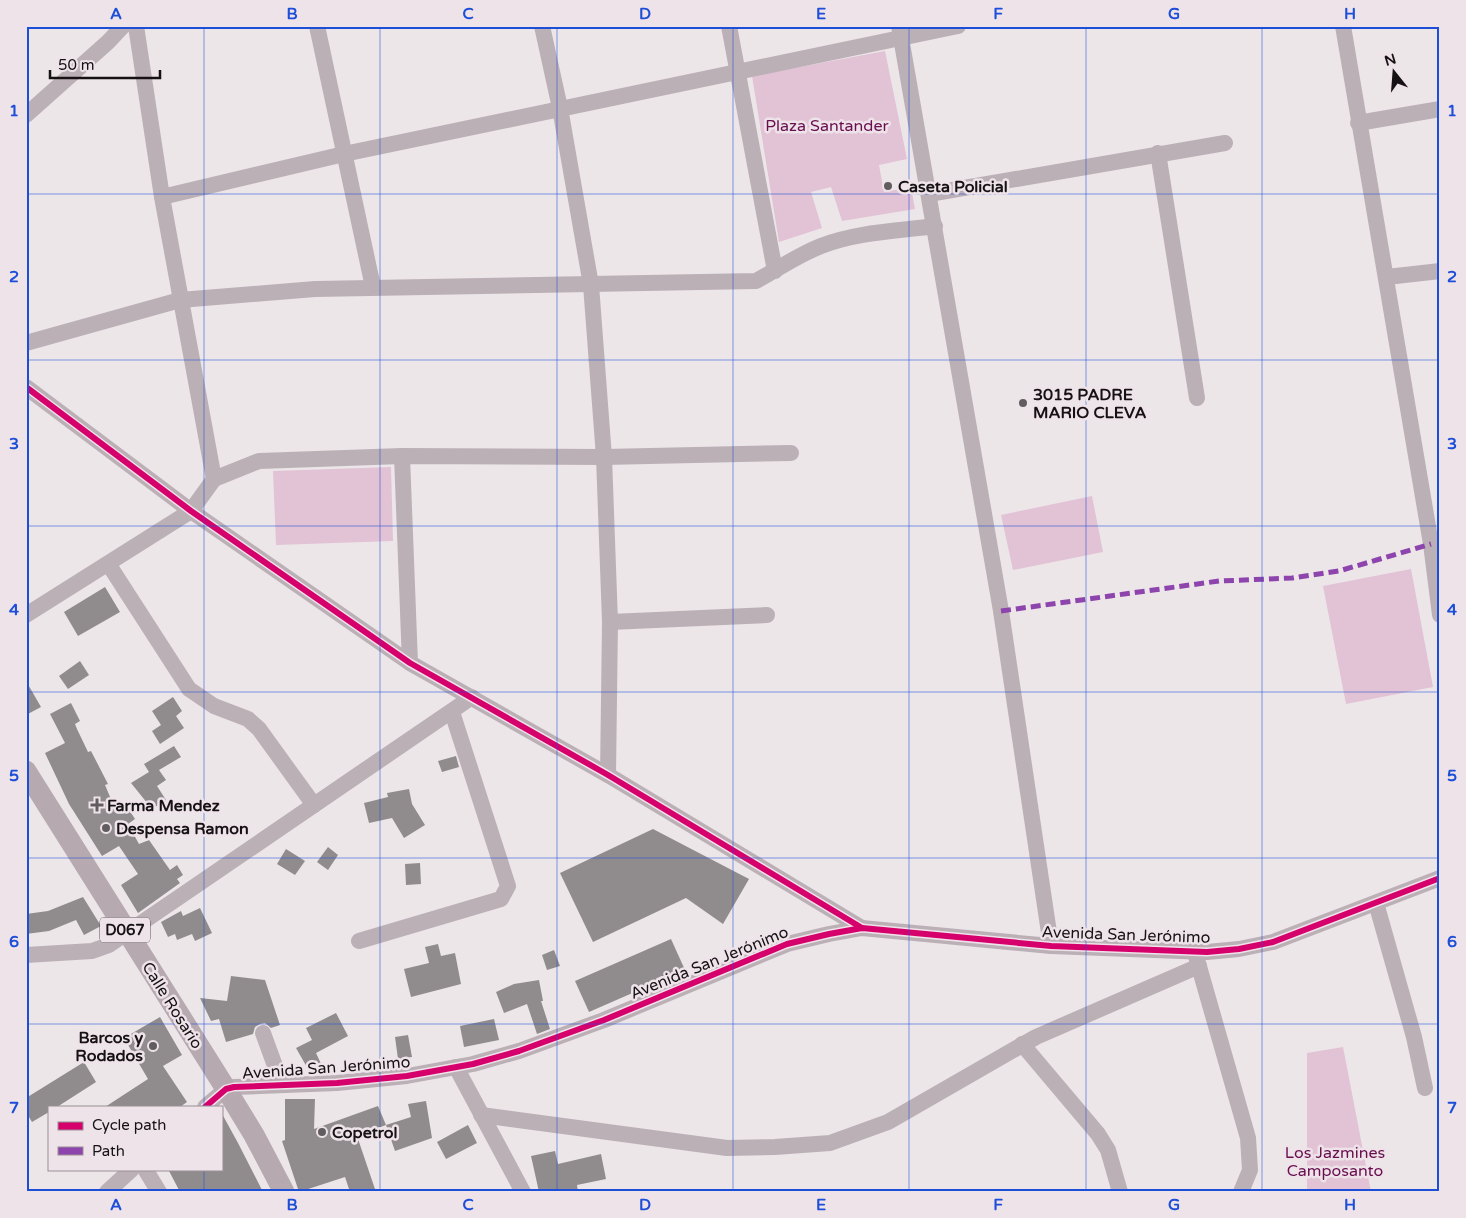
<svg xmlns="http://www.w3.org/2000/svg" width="1466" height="1218" font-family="'Varela Round',sans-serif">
  <rect width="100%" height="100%" fill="#ece6e9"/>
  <g fill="#e2c2d5">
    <path d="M 885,51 L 907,159 L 879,165 L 884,192 L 911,187 L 915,209 L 842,221 L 831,187 L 811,192 L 822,228 L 779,242 L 752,76 Z"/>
    <path d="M 391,467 L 393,541 L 276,545 L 273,471 Z"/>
    <path d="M 1092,496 L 1103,552 L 1013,570 L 1001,515 Z"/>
    <path d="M 1411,569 L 1433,687 L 1346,704 L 1323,586 Z"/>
    <path d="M 1343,1047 L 1371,1192 L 1307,1192 L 1307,1053 Z"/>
  </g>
  <g fill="#908c8e">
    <path d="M 105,587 L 120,612 L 78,636 L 64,612 Z"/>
    <path d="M 80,661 L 89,675 L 68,689 L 59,676 Z"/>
    <path d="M 26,681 L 41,707 L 26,715 Z"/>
    <path d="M 173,697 L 182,711 L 176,716 L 184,728 L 160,744 L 152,731 L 161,725 L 152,711 Z"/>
    <path d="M 71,703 L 80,721 L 75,724 L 77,729 L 88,752 L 91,751 L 108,784 L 105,785 L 116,811 L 126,805 L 135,819 L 128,824 L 139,844 L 149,840 L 170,870 L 177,865 L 183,875 L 177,879 L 180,883 L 138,913 L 121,885 L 138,874 L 119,846 L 102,856 L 69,804 L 45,753 L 65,743 L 50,714 Z"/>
    <path d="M 174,746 L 181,757 L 159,770 L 166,780 L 157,786 L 166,800 L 152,809 L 131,783 L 149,772 L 144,764 Z"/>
    <path d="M 456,756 L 459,767 L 442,772 L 438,761 Z"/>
    <path d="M 409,789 L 412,804 L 425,825 L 404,838 L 392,818 L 369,823 L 364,803 L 388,797 L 387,793 Z"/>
    <path d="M 653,829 L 749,879 L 723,924 L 686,898 L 593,942 L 560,873 Z"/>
    <path d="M 328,847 L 338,855 L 328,870 L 317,862 Z"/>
    <path d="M 286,849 L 305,861 L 295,875 L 277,864 Z"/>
    <path d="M 420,863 L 421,884 L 406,885 L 405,864 Z"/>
    <path d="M 83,897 L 101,926 L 84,935 L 76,920 L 49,931 L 26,934 L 26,914 L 48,911 Z"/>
    <path d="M 200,908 L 212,933 L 195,941 L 192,934 L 177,940 L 175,934 L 168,937 L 161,922 L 181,911 L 183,916 Z"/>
    <path d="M 671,939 L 685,970 L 589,1012 L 575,981 Z"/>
    <path d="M 438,944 L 441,956 L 455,953 L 461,984 L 411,997 L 404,969 L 429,963 L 425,947 Z"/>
    <path d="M 554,950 L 560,966 L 547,970 L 542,955 Z"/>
    <path d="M 231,976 L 265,980 L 280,1025 L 271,1028 L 265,1023 L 260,1024 L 255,1027 L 253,1034 L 226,1042 L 219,1019 L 211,1021 L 200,998 L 227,1001 Z"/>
    <path d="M 539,980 L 543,1001 L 541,1001 L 550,1029 L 537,1034 L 527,1004 L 504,1013 L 496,992 L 514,984 Z"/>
    <path d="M 336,1013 L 348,1036 L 316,1053 L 323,1068 L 308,1069 L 296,1048 L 312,1040 L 306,1028 Z"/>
    <path d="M 160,1017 L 182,1055 L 163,1066 L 187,1102 L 180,1107 L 105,1107 L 148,1079 L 124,1038 Z"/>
    <path d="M 494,1019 L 499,1040 L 464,1047 L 460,1026 Z"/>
    <path d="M 408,1035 L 412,1057 L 398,1059 L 395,1037 Z"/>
    <path d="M 84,1062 L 96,1082 L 57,1107 L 49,1107 L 49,1112 L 32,1122 L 26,1112 L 26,1098 Z"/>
    <path d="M 285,1099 L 315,1099 L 314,1129 L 378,1106 L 386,1125 L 357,1136 L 376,1192 L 350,1192 L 345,1177 L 299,1192 L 282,1141 L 285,1140 Z"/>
    <path d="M 426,1101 L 432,1138 L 395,1151 L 386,1125 L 411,1117 L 408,1104 Z"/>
    <path d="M 221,1112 L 238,1143 L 263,1192 L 180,1192 L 168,1169 L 221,1169 Z"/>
    <path d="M 468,1125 L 477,1143 L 446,1159 L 437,1142 Z"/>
    <path d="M 555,1151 L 558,1164 L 601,1154 L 606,1179 L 577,1185 L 578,1192 L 539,1192 L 531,1156 Z"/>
  </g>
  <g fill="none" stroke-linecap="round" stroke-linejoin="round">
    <g stroke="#bcb0b7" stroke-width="16">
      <path d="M 317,26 L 373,287"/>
      <path d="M 542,26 L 560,108 L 591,285 L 604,457 L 610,622 L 608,775"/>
      <path d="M 729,26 L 775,271"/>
      <path d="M 899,26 L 1001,611 L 1051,946"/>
      <path d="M 1343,26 L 1431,544 L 1440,615"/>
      <path d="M 26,115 L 108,42 L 123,26"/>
      <path d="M 1358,123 L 1440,109"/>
      <path d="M 1158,153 L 1197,398"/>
      <path d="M 929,194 L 1225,143"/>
      <path d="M 162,197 L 344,154 L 958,26"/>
      <path d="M 1387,277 L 1440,271"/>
      <path d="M 26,343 L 180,300 L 315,289 L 756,281 C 778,269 798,255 821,246 C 856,232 898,231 935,226"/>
      <path d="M 26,387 L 191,511 L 410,663 L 608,775 L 862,928"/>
      <path d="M 402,456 L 410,663"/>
      <path d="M 214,479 L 259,461 L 402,456 L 604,457 L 791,453"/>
      <path d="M 109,565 L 189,689 L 214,706 L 248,719 L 259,729 L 314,805"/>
      <path d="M 26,615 L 191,511 L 214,479 L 162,197 L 136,26"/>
      <path d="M 610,622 L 767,615"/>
      <path d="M 1376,903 L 1414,1037 L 1425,1088"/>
      <path d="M 359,941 L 501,899 L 508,886 L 452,712"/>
      <path d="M 26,955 L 92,951 L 109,945 L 472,697"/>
      <path d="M 1196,956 L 1248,1138 L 1250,1170 L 1241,1192"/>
      <path d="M 263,1033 L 282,1085"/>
      <path d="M 1022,1044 L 1098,1134 L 1108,1150 L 1120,1192"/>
      <path d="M 456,1067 L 523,1192"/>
      <path d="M 205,1107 L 226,1089 L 234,1087 L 337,1083 L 407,1076 L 473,1064 L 519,1051 L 604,1020 L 787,944 L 829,934 L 862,928 L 1051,946 L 1207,952 L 1239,949 L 1273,942 L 1440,878"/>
      <path d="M 481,1115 L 727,1148 L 775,1147 L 830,1143 L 888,1122 L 1036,1037 L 1199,966"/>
      <path d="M 145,1169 L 159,1192"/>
      <path d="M 107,1192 L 132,1169"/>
    </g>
    <path stroke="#b6a9b0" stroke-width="21" d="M 26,771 L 226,1089 L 254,1135 L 284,1192"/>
    <path stroke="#8e44ad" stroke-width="5" stroke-dasharray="10 5" stroke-linecap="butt" d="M 1001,611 L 1219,581 L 1292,578 L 1339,571 L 1431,544"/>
    <g stroke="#efe3ea" stroke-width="9">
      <g id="cycleway">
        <path d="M 26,387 L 191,511 L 410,663 L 608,775 L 862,928"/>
        <path d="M 205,1107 L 226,1089 L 234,1087 L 337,1083 L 407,1076 L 473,1064 L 519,1051 L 604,1020 L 787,944 L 829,934 L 862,928 L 1051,946 L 1207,952 L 1239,949 L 1273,942 L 1440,878"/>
      </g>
    </g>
    <use href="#cycleway" stroke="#d6006c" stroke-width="6"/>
  </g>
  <path fill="none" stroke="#1d4ed8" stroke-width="1" stroke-opacity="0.55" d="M 204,26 L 204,1107M 380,26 L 380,1192M 557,26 L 557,1192M 733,26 L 733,1192M 909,26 L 909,1192M 1086,26 L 1086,1192M 1262,26 L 1262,1192M 26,194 L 1440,194M 26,360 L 1440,360M 26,526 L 1440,526M 26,692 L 1440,692M 26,858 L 1440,858M 26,1024 L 1440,1024M 204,1169 L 204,1192"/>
  <g fill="#615c5f" stroke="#efe3ea" stroke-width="2">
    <circle cx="888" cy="186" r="5"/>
    <circle cx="1023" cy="403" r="5"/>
    <path d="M94.5 797.5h5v5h5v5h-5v5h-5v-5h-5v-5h5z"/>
    <circle cx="106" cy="828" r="5"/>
    <circle cx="153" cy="1046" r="5"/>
    <circle cx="322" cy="1132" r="5"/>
  </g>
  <g text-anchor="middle" stroke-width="5" stroke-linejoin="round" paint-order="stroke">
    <rect fill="#efe3ea" stroke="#575154" stroke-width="1" x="100" y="917.5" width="50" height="25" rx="4"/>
    <g font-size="15" font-weight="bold" fill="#161214">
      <text x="125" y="935">D067</text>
    </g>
    <g font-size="16" fill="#670e4e" stroke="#efe3ea">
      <text x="827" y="131">Plaza Santander</text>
      <text x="1335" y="1158">Los Jazmines<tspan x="1335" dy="18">Camposanto</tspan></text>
    </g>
    <g font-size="16" font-weight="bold" fill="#161214" stroke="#efe3ea" text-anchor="start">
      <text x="898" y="192">Caseta Policial</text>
      <text x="1033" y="400">3015 PADRE<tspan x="1033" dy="18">MARIO CLEVA</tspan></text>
      <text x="107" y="811">Farma Mendez</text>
      <text x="116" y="834">Despensa Ramon</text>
      <text x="143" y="1043" text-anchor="end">Barcos y<tspan x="143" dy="18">Rodados</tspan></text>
      <text x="332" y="1138">Copetrol</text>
    </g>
    <g font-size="16" fill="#161214" stroke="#efe3ea">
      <text transform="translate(1126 934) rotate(2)" y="6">Avenida San Jerónimo</text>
      <text transform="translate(709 962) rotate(-22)" y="6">Avenida San Jerónimo</text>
      <text transform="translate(173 1005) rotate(58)" y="6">Calle Rosario</text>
      <text transform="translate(326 1067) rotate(-4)" y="6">Avenida San Jerónimo</text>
    </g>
  </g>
  <rect width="1466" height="1218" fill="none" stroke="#efe3ea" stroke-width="55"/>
  <rect x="48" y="1106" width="175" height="65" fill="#efe3ea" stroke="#988f94"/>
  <rect x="58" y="1122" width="25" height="8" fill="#d6006c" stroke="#988f94"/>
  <text x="92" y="1130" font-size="15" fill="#161214">Cycle path</text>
  <rect x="58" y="1147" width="25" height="8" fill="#8e44ad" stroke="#988f94"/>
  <text x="92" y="1156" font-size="15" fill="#161214">Path</text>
  <g transform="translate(1394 72) rotate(343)" stroke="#efe3ea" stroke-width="4" paint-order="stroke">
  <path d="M0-4L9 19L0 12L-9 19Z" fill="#161214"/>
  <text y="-8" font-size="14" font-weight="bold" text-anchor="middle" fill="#161214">N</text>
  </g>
  <path d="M50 70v8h110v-8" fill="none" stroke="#161214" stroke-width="2.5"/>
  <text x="58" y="70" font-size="15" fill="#161214" stroke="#efe3ea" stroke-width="4" paint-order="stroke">50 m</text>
  <rect x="28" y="28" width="1410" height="1162" fill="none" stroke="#1d4ed8" stroke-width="2"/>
  <g font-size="16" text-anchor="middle" font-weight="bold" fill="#1d4ed8">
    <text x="116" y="19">A</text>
    <text x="292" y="19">B</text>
    <text x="468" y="19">C</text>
    <text x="645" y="19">D</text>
    <text x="821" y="19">E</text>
    <text x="998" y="19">F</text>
    <text x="1174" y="19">G</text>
    <text x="1350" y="19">H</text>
    <text x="14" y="116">1</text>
    <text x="1452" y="116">1</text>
    <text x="14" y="282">2</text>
    <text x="1452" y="282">2</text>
    <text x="14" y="449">3</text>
    <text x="1452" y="449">3</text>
    <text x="14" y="615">4</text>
    <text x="1452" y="615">4</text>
    <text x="14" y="781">5</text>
    <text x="1452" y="781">5</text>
    <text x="14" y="947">6</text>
    <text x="1452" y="947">6</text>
    <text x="14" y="1113">7</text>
    <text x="1452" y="1113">7</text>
    <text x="116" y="1210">A</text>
    <text x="292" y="1210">B</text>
    <text x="468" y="1210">C</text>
    <text x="645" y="1210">D</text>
    <text x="821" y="1210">E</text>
    <text x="998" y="1210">F</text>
    <text x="1174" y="1210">G</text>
    <text x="1350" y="1210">H</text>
  </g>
</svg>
